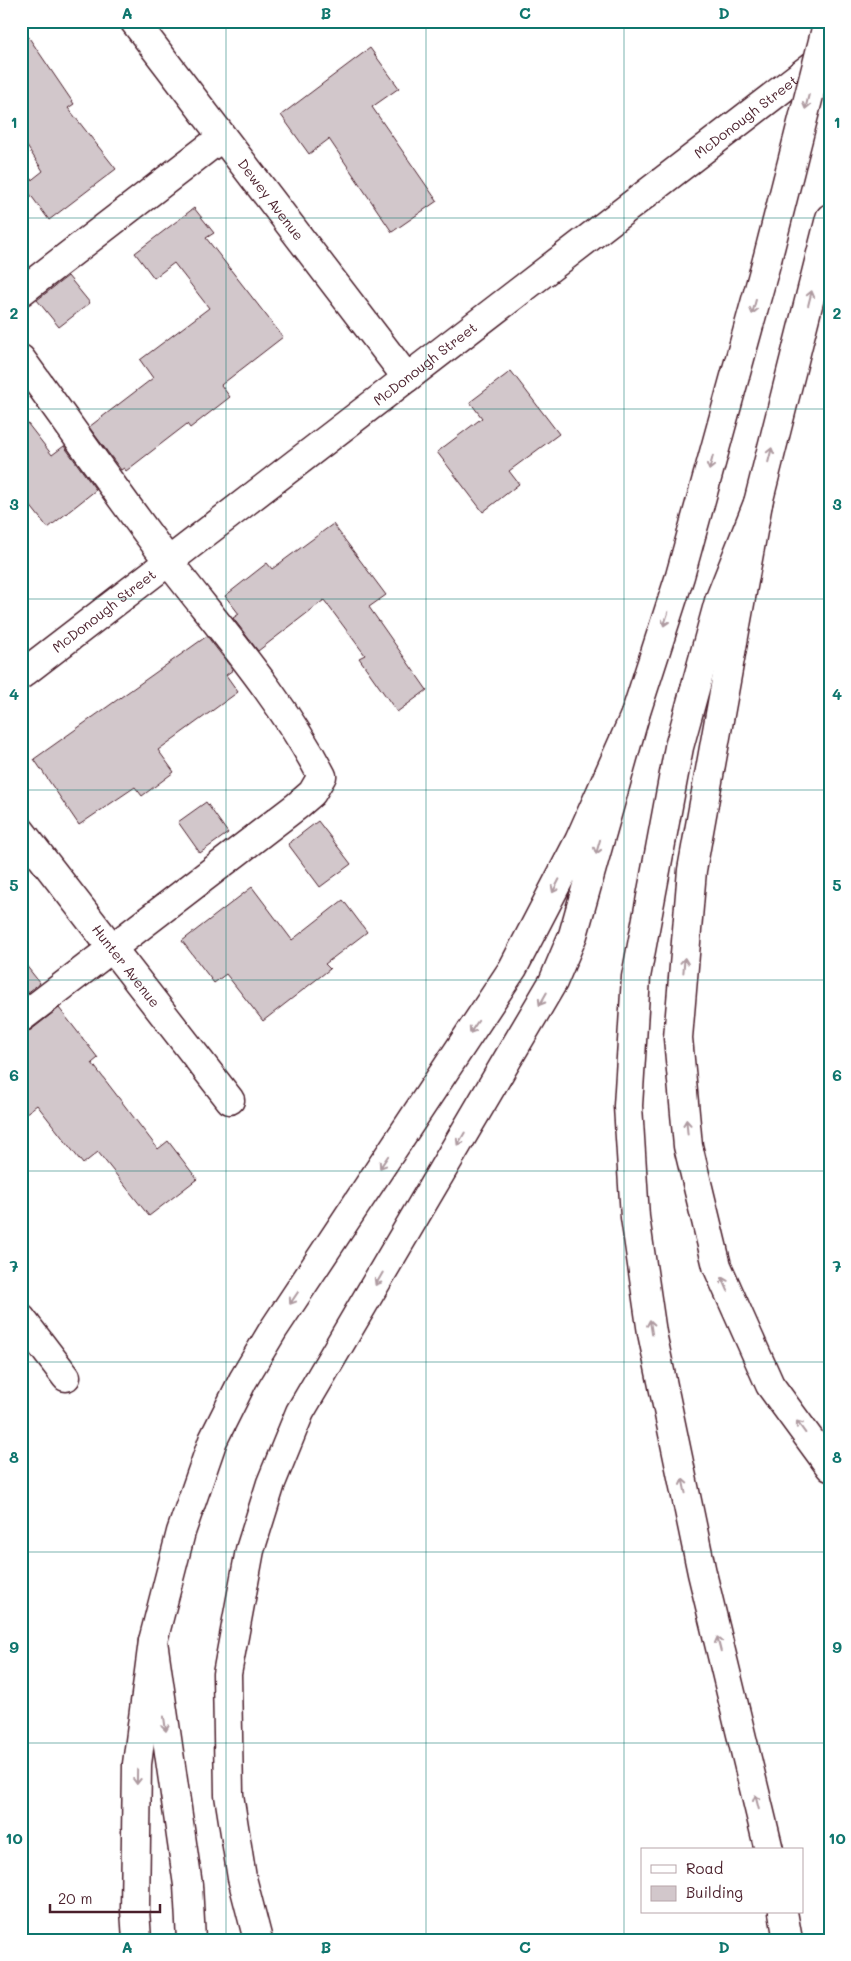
<svg xmlns="http://www.w3.org/2000/svg" width="851" height="1961" font-family="Mali,sans-serif">
  <rect width="100%" height="100%" fill="#fff"/>
  <filter id="ink" filterUnits="userSpaceOnUse"><feTurbulence type="fractalNoise" baseFrequency=".02" numOctaves="2"/><feDisplacementMap in="SourceGraphic" scale="10" xChannelSelector="R" yChannelSelector="G"/><feConvolveMatrix kernelMatrix="1 2 1 2 8 2 1 2 1" color-interpolation-filters="sRGB"/></filter>
  <g filter="url(#ink)">
    <g fill="#d2c7cb" stroke="#4a1f2b">
      <path d="M 21,26 L 74,104 L 68,108 L 116,169 L 49,220 L 24,186 L 43,171 L 21,137 Z"/>
      <path d="M 370,48 L 399,88 L 372,107 L 437,201 L 392,232 L 329,139 L 309,154 L 281,115 Z"/>
      <path d="M 194,208 L 214,233 L 206,238 L 283,337 L 221,385 L 230,397 L 190,428 L 187,424 L 126,471 L 124,468 L 121,470 L 89,427 L 153,378 L 140,360 L 209,308 L 174,263 L 154,278 L 135,253 Z"/>
      <path d="M 68,276 L 90,303 L 59,327 L 37,300 Z"/>
      <path d="M 511,371 L 559,434 L 509,471 L 519,484 L 483,512 L 437,452 L 482,418 L 470,402 Z"/>
      <path d="M 21,415 L 52,455 L 64,446 L 96,490 L 48,528 L 21,494 Z"/>
      <path d="M 333,524 L 386,595 L 369,607 L 427,690 L 397,712 L 359,658 L 365,655 L 324,600 L 258,651 L 233,618 L 239,614 L 225,596 L 267,563 L 272,569 Z"/>
      <path d="M 207,636 L 233,670 L 226,675 L 238,692 L 158,750 L 174,772 L 142,796 L 135,787 L 79,825 L 34,759 Z"/>
      <path d="M 206,802 L 228,833 L 200,853 L 178,822 Z"/>
      <path d="M 318,821 L 351,864 L 320,887 L 288,844 Z"/>
      <path d="M 252,887 L 292,940 L 343,900 L 367,932 L 325,964 L 330,969 L 263,1021 L 226,974 L 214,983 L 182,941 Z"/>
      <path d="M 21,959 L 40,983 L 21,998 Z"/>
      <path d="M 59,1008 L 98,1058 L 92,1063 L 158,1149 L 168,1141 L 197,1179 L 149,1216 L 98,1152 L 83,1164 L 37,1105 L 21,1117 L 21,1033 L 31,1030 Z"/>
    </g>
    <g fill="none" stroke-linecap="round" stroke-linejoin="round">
      <g stroke="#4a1f2b" stroke-width="31">
        <g id="minor">
          <path id="s1" d="M 134,21 L 407,378"/>
          <path d="M 21,292 L 222,137"/>
          <path d="M 21,359 C 70,426 118,495 168,561 C 222,631 281,698 322,776 L 312,793 L 297,806 L 21,1018"/>
          <path id="s2" d="M 21,831 L 230,1100"/>
          <path d="M 21,1318 L 66,1377"/>
          <path d="M 769,1850 L 702,1573 L 652,1333 L 635,1217 L 628,1106 L 636,977 L 679,747 L 719,601 L 758,503 L 830,218"/>
          <path d="M 783,1912 L 788,1940"/>
          <path d="M 191,1940 L 188,1885 L 153,1641 L 181,1532 L 213,1440 L 243,1380 L 273,1330 L 513,968 L 579,841 L 635,715 L 680,576 L 767,260"/>
        </g>
      </g>
      <g stroke="#4a1f2b" stroke-width="31">
        <g id="major">
          <path id="s3" d="M 21,675 L 829,53"/>
        </g>
      </g>
      <g stroke="#4a1f2b" stroke-width="31">
        <g id="highway">
          <path d="M 758,503 L 692,870 L 678,1038 L 688,1146 L 717,1266 L 770,1385 L 830,1467"/>
          <path d="M 137,1940 L 135,1910 L 137,1764 L 153,1641"/>
          <path d="M 258,1940 L 242,1878 L 229,1795 L 227,1674 L 250,1550 L 271,1483 L 300,1412 L 553,982 L 573,935 L 635,715"/>
        </g>
      </g>
      <use href="#minor" stroke="#fff" stroke-width="28"/>
      <use href="#major" stroke="#fff" stroke-width="28"/>
      <use href="#highway" stroke="#fff" stroke-width="28"/>
      <g stroke="#4a1f2b" stroke-width="31" stroke-linecap="butt">
        <path id="minor-bridge" d="M 767,260 L 828,21"/>
      </g>
      <use href="#minor-bridge" stroke="#fff" stroke-width="28"/>
    </g>
    <defs><path id="oneway-shaft" d="M-6 0H5M1.5-3L5.5 0L1.5 3" fill="none" stroke-width="1.6" stroke-linecap="round" stroke-linejoin="round" transform="scale(1.25)"/></defs>
    <g stroke="#ae9aa0">
      <use href="#oneway-shaft" transform="translate(807 102) rotate(104)"/>
      <use href="#oneway-shaft" transform="translate(810 298) rotate(-76)"/>
      <use href="#oneway-shaft" transform="translate(754 307) rotate(105)"/>
      <use href="#oneway-shaft" transform="translate(770 455) rotate(-76)"/>
      <use href="#oneway-shaft" transform="translate(711 463) rotate(105)"/>
      <use href="#oneway-shaft" transform="translate(666 619) rotate(108)"/>
      <use href="#oneway-shaft" transform="translate(598 847) rotate(106)"/>
      <use href="#oneway-shaft" transform="translate(556 886) rotate(117)"/>
      <use href="#oneway-shaft" transform="translate(684 965) rotate(-85)"/>
      <use href="#oneway-shaft" transform="translate(543 999) rotate(120)"/>
      <use href="#oneway-shaft" transform="translate(474 1027) rotate(124)"/>
      <use href="#oneway-shaft" transform="translate(687 1127) rotate(-95)"/>
      <use href="#oneway-shaft" transform="translate(461 1139) rotate(120)"/>
      <use href="#oneway-shaft" transform="translate(384 1162) rotate(124)"/>
      <use href="#oneway-shaft" transform="translate(379 1279) rotate(120)"/>
      <use href="#oneway-shaft" transform="translate(725 1284) rotate(-114)"/>
      <use href="#oneway-shaft" transform="translate(294 1298) rotate(124)"/>
      <use href="#oneway-shaft" transform="translate(651 1327) rotate(-99)"/>
      <use href="#oneway-shaft" transform="translate(801 1427) rotate(-126)"/>
      <use href="#oneway-shaft" transform="translate(684 1486) rotate(-102)"/>
      <use href="#oneway-shaft" transform="translate(719 1644) rotate(-104)"/>
      <use href="#oneway-shaft" transform="translate(165 1724) rotate(82)"/>
      <use href="#oneway-shaft" transform="translate(137 1777) rotate(91)"/>
      <use href="#oneway-shaft" transform="translate(757 1802) rotate(-104)"/>
    </g>
  </g>
  <path fill="none" stroke="#0f766e" stroke-width="1" stroke-opacity="0.55" d="M 226,21 L 226,1940M 426,21 L 426,1940M 624,21 L 624,1940M 21,218 L 830,218M 21,409 L 830,409M 21,599 L 830,599M 21,790 L 830,790M 21,980 L 830,980M 21,1171 L 830,1171M 21,1362 L 830,1362M 21,1552 L 830,1552M 21,1743 L 830,1743"/>
  <g text-anchor="middle" stroke-width="4" stroke-linejoin="round" paint-order="stroke">
    <g font-size="14" fill="#4a1f2b" stroke="#fff">
      <text dy="5" stroke="none"><textPath href="#s3" startOffset="915">McDonough Street</textPath></text>
      <text dy="5" stroke="none"><textPath href="#s1" startOffset="225">Dewey Avenue</textPath></text>
      <text dy="5" stroke="none"><textPath href="#s3" startOffset="510">McDonough Street</textPath></text>
      <text dy="5" stroke="none"><textPath href="#s3" startOffset="105">McDonough Street</textPath></text>
      <text dy="5" stroke="none"><textPath href="#s2" startOffset="171">Hunter Avenue</textPath></text>
    </g>
  </g>
  <rect width="851" height="1961" fill="none" stroke="#fff" stroke-width="55"/>
  <rect x="641" y="1848" width="162" height="65" fill="#ffffff" stroke="#b7a5aa"/>
  <rect x="651" y="1865" width="25" height="8" fill="#ffffff" stroke="#b7a5aa"/>
  <text x="686" y="1874" font-size="15" fill="#4a1f2b">Road</text>
  <rect x="651" y="1886" width="25" height="15" fill="#d2c7cb" stroke="#b7a5aa"/>
  <text x="686" y="1898" font-size="15" fill="#4a1f2b">Building</text>
  <path d="M50 1904v8h110v-8" fill="none" stroke="#4a1f2b" stroke-width="2.5"/>
  <text x="58" y="1904" font-size="15" fill="#4a1f2b" stroke="#ffffff" stroke-width="4" paint-order="stroke">20 m</text>
  <rect x="28" y="28" width="796" height="1906" fill="none" stroke="#0f766e" stroke-width="2"/>
  <g font-size="16" text-anchor="middle" font-weight="bold" fill="#0f766e">
    <text x="127" y="19">A</text>
    <text x="326" y="19">B</text>
    <text x="525" y="19">C</text>
    <text x="724" y="19">D</text>
    <text x="14" y="128">1</text>
    <text x="837" y="128">1</text>
    <text x="14" y="319">2</text>
    <text x="837" y="319">2</text>
    <text x="14" y="510">3</text>
    <text x="837" y="510">3</text>
    <text x="14" y="700">4</text>
    <text x="837" y="700">4</text>
    <text x="14" y="891">5</text>
    <text x="837" y="891">5</text>
    <text x="14" y="1081">6</text>
    <text x="837" y="1081">6</text>
    <text x="14" y="1272">7</text>
    <text x="837" y="1272">7</text>
    <text x="14" y="1463">8</text>
    <text x="837" y="1463">8</text>
    <text x="14" y="1653">9</text>
    <text x="837" y="1653">9</text>
    <text x="14" y="1844">10</text>
    <text x="837" y="1844">10</text>
    <text x="127" y="1953">A</text>
    <text x="326" y="1953">B</text>
    <text x="525" y="1953">C</text>
    <text x="724" y="1953">D</text>
  </g>
</svg>
